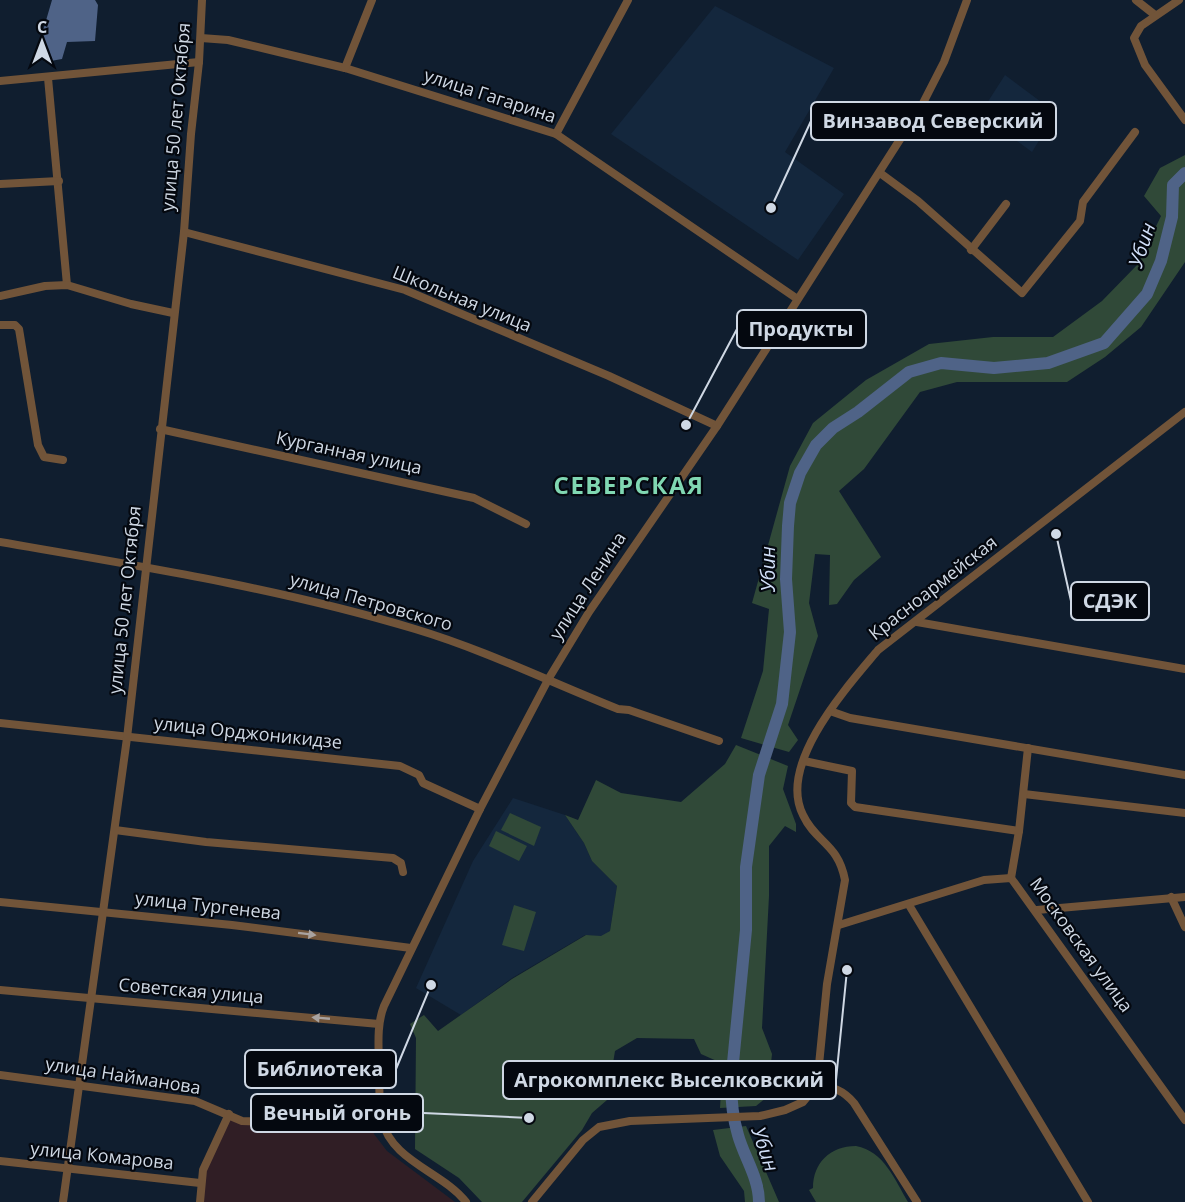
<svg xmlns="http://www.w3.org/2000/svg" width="1185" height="1202" font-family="'Open Sans',sans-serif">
  <rect width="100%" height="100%" fill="#101e2f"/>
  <path fill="#301e25" d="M 229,1114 L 242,1121 L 372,1124 L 374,1134 L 387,1151 L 455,1202 L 200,1202 L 200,1183 Z"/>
  <g fill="#14273d">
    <path d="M 715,6 L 834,68 L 785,152 L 844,194 L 798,260 L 611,134 Z"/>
    <path d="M 1005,75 L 1056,113 L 1032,152 L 980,114 Z"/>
    <path d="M 513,798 L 565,815 L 584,843 L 592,861 L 617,886 L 610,931 L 602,937 L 585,935 L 512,978 L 461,1015 L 416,988 L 473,861 Z"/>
  </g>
  <g fill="#304938">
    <path d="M 1185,155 L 1185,262 L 1141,327 L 1105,357 L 1067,382 L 957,382 L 920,392 L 864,469 L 839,491 L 881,557 L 854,580 L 837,604 L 829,605 L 830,555 L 815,554 L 809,603 L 818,636 L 788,725 L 798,740 L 789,752 L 741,738 L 763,671 L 769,609 L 752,603 L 790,466 L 813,423 L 866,380 L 929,344 L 993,337 L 1053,337 L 1102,301 L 1138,264 L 1161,216 L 1144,196 L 1160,168 Z"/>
    <path d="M 736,745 L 788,766 L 783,789 L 796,824 L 796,832 L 785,826 L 769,846 L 769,896 L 762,1028 L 772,1054 L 768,1090 L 771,1094 L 756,1106 L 720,1108 L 722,1075 L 719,1062 L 701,1054 L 694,1039 L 637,1038 L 615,1051 L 607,1100 L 592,1113 L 582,1130 L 522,1202 L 482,1202 L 459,1178 L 415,1149 L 416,1038 L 410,1024 L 424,1015 L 438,1031 L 512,979 L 586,935 L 601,936 L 610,931 L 617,886 L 592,861 L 584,843 L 565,815 L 578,820 L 596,780 L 621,793 L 681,802 L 725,764 Z"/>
    <path d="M 510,813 L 541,827 L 534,846 L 501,830 Z"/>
    <path d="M 496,831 L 527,846 L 519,861 L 489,846 Z"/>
    <path d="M 514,905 L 536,912 L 524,951 L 502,945 Z"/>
    <path d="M 746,1126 L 779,1202 L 745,1202 L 744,1191 L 720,1156 L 713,1130 Z"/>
    <path d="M 856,1146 C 884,1151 895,1180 908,1202 L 816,1202 L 809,1190 L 813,1188 C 813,1163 830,1146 856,1146 Z"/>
  </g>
  <path fill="#4f6387" d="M 52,0 L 95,0 L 98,5 L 95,41 L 67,42 L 62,59 L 45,62 L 40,41 Z"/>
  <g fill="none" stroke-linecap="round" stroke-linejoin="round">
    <path stroke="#4f6387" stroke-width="12" d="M 759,1202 C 759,1178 744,1157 738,1135 C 733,1118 731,1101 731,1083 L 746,930 L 746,867 L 759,775 L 782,704 L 790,632 L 786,579 L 788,526 L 790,503 L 800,473 L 816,445 L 833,428 L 858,412 L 909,372 L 941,363 L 994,368 L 1048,363 L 1104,343 L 1147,294 L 1161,261 L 1172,217 L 1173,185 L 1185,173"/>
    <g stroke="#715439" stroke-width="8">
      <path d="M 1136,0 L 1155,15"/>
      <path d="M 1179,0 L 1141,26 L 1134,38 L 1145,65 L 1185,120"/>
      <path d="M 201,38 L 228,40 L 345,68 L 556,134 L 796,298"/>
      <path d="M 345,68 L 372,0"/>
      <path d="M 48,78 L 67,285"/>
      <path d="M 0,81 L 199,62"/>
      <path d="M 556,134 L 628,0"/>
      <path d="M 880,173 L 918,201 L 1022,293 L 1080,221 L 1083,202 L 1135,132"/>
      <path d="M 0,184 L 59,181"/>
      <path d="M 184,232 L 405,290 L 609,376 L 717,426"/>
      <path d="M 971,250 L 1006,204"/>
      <path d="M 0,296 L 45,286 L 67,285 L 131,304 L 173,313"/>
      <path d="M 0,325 L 15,325 L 19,329 L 38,445 L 44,457 L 63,460"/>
      <path d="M 160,429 L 474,498 L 526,524"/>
      <path d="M 0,542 C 139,566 279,588 415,629 C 485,650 550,682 618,709 L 629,710 L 719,741"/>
      <path d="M 917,622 L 1185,669"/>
      <path d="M 830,711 L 850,718 L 1185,775"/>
      <path d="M 0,723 L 400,766 L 419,775 L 423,783 L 480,809"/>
      <path d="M 804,761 L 852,771 L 851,803 L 855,807 L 1019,831"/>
      <path d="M 1024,794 L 1185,813"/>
      <path d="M 115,830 L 206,842 L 393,858 L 401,863 L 403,872"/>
      <path d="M 1011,878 L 1019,831 L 1028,748"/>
      <path d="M 1171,897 L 1185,927"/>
      <path d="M 0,902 L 232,925 L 411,948"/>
      <path d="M 909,905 L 1088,1202"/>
      <path d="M 1037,910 L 1185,897"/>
      <path d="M 839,925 L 984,880 L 1011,878 L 1185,1120"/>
      <path d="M 0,990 L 379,1024"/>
      <path d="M 0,1075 L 195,1101 L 242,1121 L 359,1126 L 382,1122"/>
      <path d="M 817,1085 C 833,1087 843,1090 854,1103 L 917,1202"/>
      <path d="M 0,1161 L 200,1183"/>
      <path d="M 63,1202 L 127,738 L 184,232 L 191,134 L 199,62 L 202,0"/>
      <path d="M 200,1202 L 203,1170 L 229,1114"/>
      <path d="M 466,1202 C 443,1172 391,1161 382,1120 C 378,1104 380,1086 379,1070 C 379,1049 376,1026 384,1006 L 480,809 L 549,678 L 589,612 L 717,426 L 922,105 L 944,62 L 967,0"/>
      <path d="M 532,1202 L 583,1140 L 599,1127 L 630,1121 L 760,1116 L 785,1110 L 803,1102 L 817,1085 L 827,984 L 845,880 C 838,843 816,843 803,815 C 777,764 847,687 878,650 L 1185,412"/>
    </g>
  </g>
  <defs><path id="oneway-solid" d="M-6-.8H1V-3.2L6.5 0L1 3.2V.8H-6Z" transform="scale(1.5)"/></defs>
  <g fill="#a9a3a0">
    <use href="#oneway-solid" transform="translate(307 934) rotate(7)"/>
    <use href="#oneway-solid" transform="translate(321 1018) rotate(-175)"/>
  </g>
  <g text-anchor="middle" stroke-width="4.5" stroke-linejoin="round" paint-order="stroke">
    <g font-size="18" fill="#cfd8e4" stroke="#04080f">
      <text transform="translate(490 96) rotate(18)" y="6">улица Гагарина</text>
      <text transform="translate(176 117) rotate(-85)" y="6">улица 50 лет Октября</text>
      <text transform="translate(462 299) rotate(22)" y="6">Школьная улица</text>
      <text transform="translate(349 453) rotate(12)" y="6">Курганная улица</text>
      <text transform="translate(588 586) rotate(-57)" y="6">улица Ленина</text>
      <text transform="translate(933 588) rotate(-38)" y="6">Красноармейская</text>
      <text transform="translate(125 600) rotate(-84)" y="6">улица 50 лет Октября</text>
      <text transform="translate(371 602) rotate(16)" y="6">улица Петровского</text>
      <text transform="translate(248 733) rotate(6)" y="6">улица Орджоникидзе</text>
      <text transform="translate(208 906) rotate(6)" y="6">улица Тургенева</text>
      <text transform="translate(1081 945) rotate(54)" y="6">Московская улица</text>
      <text transform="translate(191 991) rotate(5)" y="6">Советская улица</text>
      <text transform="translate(123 1076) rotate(9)" y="6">улица Найманова</text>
      <text transform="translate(102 1156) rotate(6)" y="6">улица Комарова</text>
    </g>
    <g font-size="20" font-style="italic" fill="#d1dff8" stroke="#04080f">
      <text transform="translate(1142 245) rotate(-72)" y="7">Убин</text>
      <text transform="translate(768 569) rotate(-90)" y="7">Убин</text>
      <text transform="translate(765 1149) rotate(71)" y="7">Убин</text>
    </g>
    <g font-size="24" font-weight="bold" letter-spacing="1.5" fill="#80d7b2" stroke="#04080f">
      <text x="629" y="494">СЕВЕРСКАЯ</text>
    </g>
  </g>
  <path fill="none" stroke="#cfd8e4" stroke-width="2" d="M771 208L811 121M686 425L737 329M1056 534L1071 601M431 985L396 1069M847 970L836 1080M529 1118L423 1113"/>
  <g fill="#cfd8e4" stroke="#04080f" stroke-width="2">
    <circle cx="771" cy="208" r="6"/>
    <circle cx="686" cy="425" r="6"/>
    <circle cx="1056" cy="534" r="6"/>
    <circle cx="431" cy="985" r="6"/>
    <circle cx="847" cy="970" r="6"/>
    <circle cx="529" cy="1118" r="6"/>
  </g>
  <g fill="#04080f" stroke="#cfd8e4" stroke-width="2">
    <rect x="811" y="102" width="245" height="38" rx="6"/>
    <rect x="737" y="310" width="129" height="38" rx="6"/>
    <rect x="1071" y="582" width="78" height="38" rx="6"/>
    <rect x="245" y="1050" width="151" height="38" rx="6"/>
    <rect x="503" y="1061" width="333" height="38" rx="6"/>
    <rect x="251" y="1094" width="172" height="38" rx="6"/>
  </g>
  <g font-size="20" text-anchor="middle" font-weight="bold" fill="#cfd8e4">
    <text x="933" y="128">Винзавод Северский</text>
    <text x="801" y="336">Продукты</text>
    <text x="1110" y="608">СДЭК</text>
    <text x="320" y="1076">Библиотека</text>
    <text x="669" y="1087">Агрокомплекс Выселковский</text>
    <text x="337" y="1120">Вечный огонь</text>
  </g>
  <g transform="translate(42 42)" stroke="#04080f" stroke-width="4.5" paint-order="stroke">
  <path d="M0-4.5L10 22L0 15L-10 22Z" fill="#cfd8e4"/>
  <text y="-9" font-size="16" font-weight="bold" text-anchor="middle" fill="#cfd8e4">С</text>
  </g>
</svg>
